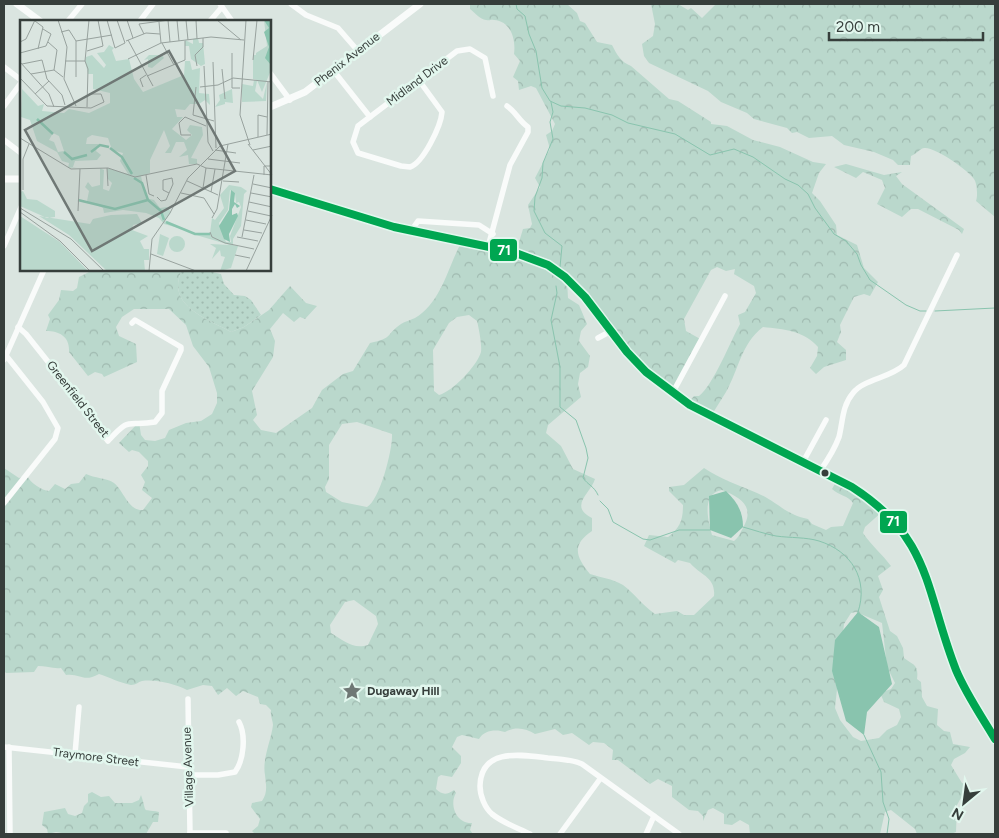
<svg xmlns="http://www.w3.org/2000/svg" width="999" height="838" font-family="Figtree,sans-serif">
  <defs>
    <pattern id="grass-dots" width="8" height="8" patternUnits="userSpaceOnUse" patternTransform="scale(1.25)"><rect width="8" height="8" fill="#bad8cc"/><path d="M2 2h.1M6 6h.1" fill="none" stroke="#a0bab0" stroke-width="1.8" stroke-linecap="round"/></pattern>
    <pattern id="forest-crowns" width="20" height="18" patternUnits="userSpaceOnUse" patternTransform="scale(1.25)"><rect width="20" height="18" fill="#bad8cc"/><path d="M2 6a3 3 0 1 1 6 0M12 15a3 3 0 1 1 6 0" fill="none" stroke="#a0bab0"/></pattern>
  </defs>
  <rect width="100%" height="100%" fill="#dae5e0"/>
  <path fill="url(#grass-dots)" d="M 182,270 L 204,270 L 221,274 L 224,284 L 234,295 L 245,296 L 251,300 L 261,315 L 244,327 L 231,332 C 206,318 165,305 182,270 Z"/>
  <g fill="url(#forest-crowns)" fill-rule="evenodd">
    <path d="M 470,4 L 567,4 L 577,13 L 580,21 L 585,23 L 597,42 L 612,45 C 617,55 621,62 631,66 L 669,99 L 678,101 L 711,122 L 711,124 L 727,126 L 753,140 L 780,147 L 813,162 L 826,164 L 819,173 L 812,193 L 820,201 L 836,225 L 837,235 L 857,245 L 864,268 L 878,282 L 870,296 L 864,294 L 854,297 L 840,325 L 841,332 L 837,342 L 846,350 L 846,360 L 824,367 L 816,374 L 810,368 L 817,356 L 818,347 C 805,331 783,329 763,327 C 741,344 739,369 726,392 C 721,400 716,408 711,416 L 688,403 L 694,396 L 699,396 C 714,384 730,342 740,324 L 738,315 L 745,312 L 756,293 L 754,286 L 734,274 L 735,269 L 726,271 L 717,267 L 711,270 L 684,319 L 686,331 L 702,340 L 672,394 L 624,349 L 567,281 L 568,298 L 579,305 L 587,324 L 581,331 L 579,341 L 590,356 L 588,367 L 580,373 L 578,384 L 581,397 L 548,425 L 546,433 L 561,446 L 573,469 L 595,479 C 591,493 568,506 592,518 L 592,531 C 571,545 576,557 590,574 C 602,578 611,578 623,585 C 635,594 643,606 655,614 L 677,611 L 684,615 L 694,615 L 714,596 C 716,577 700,575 690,563 L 678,560 L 675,563 L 644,546 L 649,535 L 668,537 C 680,528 683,520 683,505 L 669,491 L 669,487 L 684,485 L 704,468 C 721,479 738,485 757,493 C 778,502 784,514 808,519 L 812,524 L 826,530 L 831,527 L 843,526 L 853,503 C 849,496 838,495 832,489 L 837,480 L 883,511 L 865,527 L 863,533 C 872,546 882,554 891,566 L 878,576 L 883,590 L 879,597 L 890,631 L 897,636 L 903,648 L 904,658 C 913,665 919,664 917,679 L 921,682 L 922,697 L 927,706 L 938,709 L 937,725 L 944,731 L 950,732 L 953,744 L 970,747 L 965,753 L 954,759 L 951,765 L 962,783 L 968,785 L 957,805 L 956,832 L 951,834 L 917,834 L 915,829 L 891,810 L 885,812 L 880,834 L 750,834 L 749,825 L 740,820 L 732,825 L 724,824 L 724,814 L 713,808 L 708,810 L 703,821 L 703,816 L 698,811 L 689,810 L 672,797 L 672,786 L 658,779 L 650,784 L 618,760 L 612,760 L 613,750 L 604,743 L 593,742 L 589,745 L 572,733 L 563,735 L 555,729 L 535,734 C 526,728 515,726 505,732 C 496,729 484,730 479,739 L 462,735 L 457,737 L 452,747 L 461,756 L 461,763 L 452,777 L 441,775 L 438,777 L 436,789 C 442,795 447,795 454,790 L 456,793 C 449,804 456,824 472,823 L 470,830 L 473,834 L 255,834 L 252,831 L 258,826 L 260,819 L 251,807 L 252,803 L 262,801 C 268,792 266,785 265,775 C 262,759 271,741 273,725 C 273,721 270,716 271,710 L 266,705 L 260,704 L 258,697 L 243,691 L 236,696 L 227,688 L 218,695 L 212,686 L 203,685 L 187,690 C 175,684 156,679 142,681 C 138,682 136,685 131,685 C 120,683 109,677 99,674 C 83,683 80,673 66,675 L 61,668 C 53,669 47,666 38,666 L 34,672 L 6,673 L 4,671 L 4,468 L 19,478 L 27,476 C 30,482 42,491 49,491 L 55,484 L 65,489 L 71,484 L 79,483 L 86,474 C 94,478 107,478 114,483 C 124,491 128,511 143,510 L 152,498 L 142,490 L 145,482 L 141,475 L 148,466 L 148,461 L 139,452 L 132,450 L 129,452 L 119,443 L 139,422 L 141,435 L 145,440 L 155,441 L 165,438 L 169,430 L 186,423 L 201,421 L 212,414 L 217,403 L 217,393 L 209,367 L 193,346 L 186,325 L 169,309 L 134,309 L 122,317 L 116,327 L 119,336 L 136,344 L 137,362 L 104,377 L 102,374 L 95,372 L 88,376 L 69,352 C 70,337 60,331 46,331 L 50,319 L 48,315 L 59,300 L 61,290 L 73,291 L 77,288 L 79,277 L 93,270 L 182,270 C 165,305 206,318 231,332 L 244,327 L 269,310 L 290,286 L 306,303 L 317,306 L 305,319 L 300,317 L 294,322 L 283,313 L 270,329 L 275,341 L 273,357 L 252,391 L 257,415 L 253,420 L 261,430 L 276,433 L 312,408 L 322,390 L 343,374 L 353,371 L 370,343 C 394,338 385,335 401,324 C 406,321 411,320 415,318 C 441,303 448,267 461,243 L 516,252 L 523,229 L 530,228 L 532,224 L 528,205 L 540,187 L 535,178 L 550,149 L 546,135 L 552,131 L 555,124 L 536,88 L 531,86 L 519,90 L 518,81 L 513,77 L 520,61 L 514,54 C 516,40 511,21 494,20 C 489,19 492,21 486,20 C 480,19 475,13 470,9 ZM 469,315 L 477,321 C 479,329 482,345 481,352 C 477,366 452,392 439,395 L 434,391 L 433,350 L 449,323 L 457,317 ZM 357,422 L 392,434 C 393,448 380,500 367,507 L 342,502 L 326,492 L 325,487 L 329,479 L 329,445 L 342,424 ZM 722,490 C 742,498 755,507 743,528 C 740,533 739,537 734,541 L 712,535 C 708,521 701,493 722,490 ZM 354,600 L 376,616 L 378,624 L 368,645 C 353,650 343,640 331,633 L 330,625 L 345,602 ZM 856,612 L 882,623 L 887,667 L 895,683 L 891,689 L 880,693 L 884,702 L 899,709 L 901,717 L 897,725 L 887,730 L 879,738 L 861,741 L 853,737 L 840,720 L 835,708 L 844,624 L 851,613 Z"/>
    <path d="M 651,4 L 678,4 L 688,10 L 691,8 L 702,18 L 716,4 L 995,4 L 995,217 L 976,201 C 978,196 977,183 974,179 C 968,170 934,146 924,148 C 919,149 917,154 911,156 L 910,165 L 898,165 L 893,160 L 874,152 L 844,145 L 832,136 L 809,138 L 797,132 L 792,133 L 787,128 L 754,119 L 747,113 L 721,102 L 708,91 L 649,63 L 644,56 L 642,44 L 653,36 L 655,24 Z"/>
    <path d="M 846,164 L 884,175 L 902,172 L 896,176 L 902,184 L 964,229 L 962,234 L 959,230 L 918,209 L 911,209 L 902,217 L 877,204 L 885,188 L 882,180 L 863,172 L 856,178 L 834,167 Z"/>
    <path d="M 92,792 L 101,797 L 109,796 L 115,803 L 132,803 L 139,800 L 141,795 C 148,815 140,808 159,812 L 158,822 L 153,822 L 146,834 L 68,834 L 56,832 L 48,834 L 47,829 L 42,825 L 44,812 L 65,808 L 68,814 L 75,816 L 82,813 L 84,806 L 88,802 L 88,794 Z"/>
  </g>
  <g fill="#89c4ae">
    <path d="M 726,491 C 737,502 743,511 743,527 L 731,538 L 710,530 L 709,496 Z"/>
    <path d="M 858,612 L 879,627 L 892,684 L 867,712 L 864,735 L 846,721 L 832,671 L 835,640 Z"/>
  </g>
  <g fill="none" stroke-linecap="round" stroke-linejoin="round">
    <g stroke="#89c4ae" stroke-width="1">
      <path d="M 516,4 L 517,9 L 525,16 L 529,34 L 536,51 L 542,88 L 550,101 L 561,106 L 585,108 L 612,115 L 628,123 L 675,134 L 710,155 L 734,149 L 753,157 L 785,179 L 798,185 L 808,194 L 815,208 L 834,234 L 846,241 L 857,254 L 861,265 L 870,280 L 906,305 L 920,311 L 926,311"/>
      <path d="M 551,102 L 553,112 L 550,122 L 553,139 L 543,163 L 542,178 L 535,197 L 534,211 L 545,233 L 562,246 L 560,267"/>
      <path d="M 556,286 L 557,293 L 551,320 L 560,367 L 560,407 L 576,420 L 586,448 L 588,458 L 583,478 C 588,485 594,486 598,495"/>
      <path d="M 935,311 L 995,308"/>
      <path d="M 600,501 L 608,509 L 613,522 L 643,539 L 650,540 L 679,530 L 710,530"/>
      <path d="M 743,527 C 754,530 765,534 776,536 C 790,538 806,537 819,541 C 851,551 869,579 858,612"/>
      <path d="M 864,735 L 881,772 L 883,802 L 889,819 L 887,834"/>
    </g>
    <g stroke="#f9fbfa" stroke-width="5.5">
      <path d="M 220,4 L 232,21"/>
      <path d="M 291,4 L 306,15 L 338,28 L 358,51"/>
      <path d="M 68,21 L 82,4"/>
      <path d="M 140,21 L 153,4"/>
      <path d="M 210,21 L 222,7"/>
      <path d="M 4,67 L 21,80"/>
      <path d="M 333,70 L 370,117"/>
      <path d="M 270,73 L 290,100"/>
      <path d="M 418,79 L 442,112 C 441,126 423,163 410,167 L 401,166 L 358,153 L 353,142 L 358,126 L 457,51 L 470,49 L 485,58 L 493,96"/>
      <path d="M 4,106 L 21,83"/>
      <path d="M 4,140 L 21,153"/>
      <path d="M 411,231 L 418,221 L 479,225 L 493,234"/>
      <path d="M 4,246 L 21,207"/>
      <path d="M 488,247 L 510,165 L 528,132 L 528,127 C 519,121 516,112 507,106"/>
      <path d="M 18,327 L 26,334 L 49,363 L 108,441 C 132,415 126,427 155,422 L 162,413 L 162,391 L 181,350 L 181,347 L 135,320 L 132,323"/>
      <path d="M 598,338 L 611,331"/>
      <path d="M 4,353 L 43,402 L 58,428 L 55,439 L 4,503"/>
      <path d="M 4,360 L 44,270"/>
      <path d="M 672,394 L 725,296"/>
      <path d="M 803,462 L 826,420"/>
      <path d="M 820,471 C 827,461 835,448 839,437 C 843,421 842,406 853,393 C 864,379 890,378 904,365 L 957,255"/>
      <path d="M 188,699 L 190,834"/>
      <path d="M 4,747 L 188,767"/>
      <path d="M 9,747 L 10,834"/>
      <path d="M 75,754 L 79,707"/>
      <path d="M 189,775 L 218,775 L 235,772 C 244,760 246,735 239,722"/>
      <path d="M 190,833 L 226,833"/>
      <path d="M 530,834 C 518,828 503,823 492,814 C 485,808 480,796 480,786 C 481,747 522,755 548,758 C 560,759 571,759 582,764 L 679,834"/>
      <path d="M 560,834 L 600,779"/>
      <path d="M 646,834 L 654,816"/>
    </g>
    <g stroke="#f9fbfa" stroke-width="7">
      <path d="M 17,4 L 40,21"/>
      <path d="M 270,107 L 305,92 L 420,4"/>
      <path d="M 4,179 L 21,179"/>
      <path d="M 270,189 L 394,227 L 513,252 L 548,265 L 565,277 L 585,297 L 627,352 L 646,372 L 690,405 L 852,487 C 932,538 925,591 956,670 C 966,694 982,717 995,739"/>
    </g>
    <g stroke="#e2f7ee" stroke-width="11">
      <path id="bus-1" d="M 270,189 L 394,227 L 513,252 L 548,265 L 565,277 L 585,297 L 627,352 L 646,372 L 690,405 L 852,487 C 932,538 925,591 956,670 C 966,694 982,717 995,739"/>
    </g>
    <use href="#bus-1" stroke="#00a651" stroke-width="8"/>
  </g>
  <defs>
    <g id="sight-bare" transform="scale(1.5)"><path d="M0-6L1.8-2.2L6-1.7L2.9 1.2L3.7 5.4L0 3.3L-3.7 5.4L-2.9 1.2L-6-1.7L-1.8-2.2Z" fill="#6f7875" stroke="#e2f7ee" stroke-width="2.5" paint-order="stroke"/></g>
  </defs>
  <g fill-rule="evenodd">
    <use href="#sight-bare" x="352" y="691"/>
  </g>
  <circle fill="#363e3b" stroke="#e2f7ee" stroke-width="2" cx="825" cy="473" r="4.5"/>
  <g text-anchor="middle" stroke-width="5" stroke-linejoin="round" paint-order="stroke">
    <g font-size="12" fill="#363e3b" stroke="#e2f7ee">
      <text transform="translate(347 59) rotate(-38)" y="4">Phenix Avenue</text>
      <text transform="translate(417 81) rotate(-37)" y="4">Midland Drive</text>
      <text transform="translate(78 399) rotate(52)" y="4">Greenfield Street</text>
      <text transform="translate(96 757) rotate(7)" y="4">Traymore Street</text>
      <text transform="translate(188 767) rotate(-92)" y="4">Village Avenue</text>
    </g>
    <g font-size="12" font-weight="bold" fill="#363e3b" stroke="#e2f7ee" text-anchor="start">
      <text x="367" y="695">Dugaway Hill</text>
    </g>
  </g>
  <g transform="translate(20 20)">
    <rect width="251" height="251" fill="#dae5e0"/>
    <path d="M 234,60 L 237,61 L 235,71 L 243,79 L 247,62 L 246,81 L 222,82 L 222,64 L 233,66 Z" fill="#bad8cc"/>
    <path d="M 178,18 L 179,23 L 183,23 L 185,44 L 181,46 L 171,39 L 169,26 L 165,26 L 165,20 L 173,24 L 173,19 ZM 89,25 L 94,28 L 92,30 L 96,41 L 109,39 L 114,59 L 123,72 L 164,55 L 165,41 L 170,41 L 172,50 L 180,48 L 179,73 L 189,74 L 190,85 L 185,80 L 179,84 L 170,84 L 165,90 L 155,89 L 157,97 L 163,97 L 152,109 L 166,120 L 172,115 L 167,110 L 170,105 L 182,107 L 183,115 L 171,138 L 177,139 L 177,144 L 169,144 L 168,135 L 159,137 L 167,130 L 164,122 L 156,122 L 151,133 L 145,133 L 150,126 L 144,110 L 130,140 L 130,153 L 121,156 L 126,178 L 134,180 L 140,188 L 147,187 L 151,192 L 145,201 L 162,209 L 144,204 L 139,198 L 126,193 L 103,190 L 84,193 L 83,188 L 67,181 L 69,171 L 65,167 L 68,162 L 72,167 L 80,165 L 80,148 L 84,150 L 83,169 L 89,171 L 92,163 L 87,158 L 87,148 L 108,154 L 100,141 L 103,133 L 92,130 L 88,118 L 72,115 L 67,118 L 66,124 L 79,124 L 76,131 L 81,135 L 77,140 L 55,141 L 53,147 L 57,147 L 48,148 L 49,143 L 42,141 L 37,132 L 17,121 L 10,100 L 1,97 L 2,69 L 18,86 L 24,84 L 22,91 L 44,93 L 49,89 L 69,93 L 90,83 L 90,73 L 73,69 L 73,54 L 68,54 L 65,41 L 66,37 L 72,35 L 84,48 L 86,45 L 77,33 L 84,32 ZM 33,113 L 39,116 L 44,131 L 38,132 L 34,122 L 29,120 ZM 129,35 L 142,35 L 144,38 L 132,48 L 128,47 L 128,39 L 124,40 ZM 233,35 L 237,35 L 238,40 L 236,45 L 251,50 L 242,72 L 237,60 L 233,59 ZM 212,69 L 213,83 L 205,82 L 205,84 L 195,87 L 200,80 L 199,75 ZM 209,165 L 221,167 L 227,171 L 224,174 L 221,206 L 213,219 L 213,225 L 218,226 L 211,248 L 200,251 L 205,237 L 201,236 L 200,230 L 192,239 L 196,228 L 190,224 L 210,225 L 176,215 L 190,213 L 192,198 L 195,200 L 204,188 L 200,175 ZM 210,170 L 215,173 L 216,183 L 219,182 L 221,187 L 210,216 L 211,222 L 206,222 L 199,203 L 208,190 ZM 3,171 L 7,179 L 17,180 L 35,191 L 35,197 L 27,198 L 0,186 L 0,172 ZM 117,194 L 122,203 L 113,205 L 112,210 L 128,216 L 120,221 L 124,229 L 129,229 L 129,240 L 124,240 L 125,251 L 87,251 L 49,215 L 19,196 L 70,204 L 73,199 L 91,195 ZM 0,196 L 40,222 L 68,251 L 0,251 Z" fill="#bad8cc" fill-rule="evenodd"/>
    <path d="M 244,0 L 251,0 L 251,53 L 236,53 L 236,33 L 247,26 Z" fill="#bad8cc"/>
    <path d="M 225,69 L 234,72 L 237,81 L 226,81 ZM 140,214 L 149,218 L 143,236 L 137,234 ZM149 224a8 8 0 1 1 16 0a8 8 0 1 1-16 0Z" fill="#bad8cc"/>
    <path d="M 244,0 L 251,0 L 251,45 L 245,38 L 249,27 L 244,12 L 249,8 ZM 211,170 L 215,173 L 214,182 L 220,186 L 217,188 L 215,184 L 212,189 L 212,195 L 217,193 L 218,196 L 209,214 L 210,222 L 204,219 L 199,206 L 209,190 Z" fill="#89c4ae"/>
    <path fill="none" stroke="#89c4ae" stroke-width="2.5" d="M 17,99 L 33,114M 90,128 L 102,137 L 112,154M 44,132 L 52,139 L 67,135M 71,132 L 80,125 L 89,127M 114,158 L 122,163 L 128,180M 58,180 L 95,189 L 128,180 L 141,191 L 144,200M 146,202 L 175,214 L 190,214"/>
    <path fill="none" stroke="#98a29e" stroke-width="1" d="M 38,0 L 47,27 L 44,59 L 56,86M 87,0 L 95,28 L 105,23 L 97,0M 107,0 L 113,18M 148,0 L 150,22M 157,0 L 159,21M 166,0 L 168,20M 176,0 L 177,19M 197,0 L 221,20M 226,0 L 220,95 L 230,125M 15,1 L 23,7 L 18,29M 139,2 L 141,23M 41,12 L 49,10 L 56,21 L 56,57M 124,14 L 119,4 L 149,0M 108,20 L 133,66M 56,21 L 92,15M 106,21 L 126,13 L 140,14M 0,22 L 6,19 L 15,0M 28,22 L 37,30 L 34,50M 142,23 L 154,45M 67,31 L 83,26 L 78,0M 0,33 L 26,26 L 31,14 L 23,9M 212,33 L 212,68 L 220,68M 108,39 L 141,23 L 191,17 L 224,20M 233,40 L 237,0M 45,41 L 65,41M 0,42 L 29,74 L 34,87M 193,42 L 196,128M 2,44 L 22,40 L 27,59 L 42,75 L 45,85M 177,46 L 175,35 L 183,27 L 183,18M 184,46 L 188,122 L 193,131M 202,49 L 205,79M 11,54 L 34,50 L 43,57M 127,56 L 165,40 L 165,21M 0,58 L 27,86 L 71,88 L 84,82 L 81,74 L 69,74M 123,67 L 120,59 L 126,55M 176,67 L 173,95 L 194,101M 180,67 L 198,65 L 213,58 L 252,62M 15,74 L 29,61M 67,87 L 68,49 L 65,41 L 69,0M 171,115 L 161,115 L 159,103 L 165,97 L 186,106M 247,115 L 248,62M 238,117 L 238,95 L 247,97M 0,118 L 51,149 L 88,148 L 115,157 L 177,144 L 186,148 L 252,155M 228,124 L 252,155M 195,130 L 216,133M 233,130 L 252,126M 188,139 L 220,143M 87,148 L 88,166M 126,155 L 129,174 L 134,176M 244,155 L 244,146 L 252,146M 167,161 L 198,175M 203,161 L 219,162M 233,164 L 252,168M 183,168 L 186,148M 3,170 L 3,139 L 9,124M 191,172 L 195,149M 149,173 L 143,170 L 143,160 L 152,158 L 153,164M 161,173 L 184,178 L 194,194M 231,173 L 252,177M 137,177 L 141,181 L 146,180 L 153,164M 229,182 L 252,187M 0,188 L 51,219 L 84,251M 58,191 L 60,149M 228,191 L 251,196M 0,192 L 40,221 L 70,251M 192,198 L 197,189 L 208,124M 226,200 L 246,204M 224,210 L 242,213M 190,212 L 192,217 L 205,223 L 234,229M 217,217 L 238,221M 222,217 L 234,155M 131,234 L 176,251M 215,235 L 230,238M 129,251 L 132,219 L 150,193 L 168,158 L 200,126 L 252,114M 226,251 L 252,195"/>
    <path fill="#6f7875" fill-opacity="0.15" stroke="#6f7875" stroke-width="2.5" d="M 149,31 L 215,151 L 72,231 L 5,110 Z"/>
    <rect width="251" height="251" fill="none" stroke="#363e3b" stroke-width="2.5"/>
  </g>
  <g stroke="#e2f7ee" stroke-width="2">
    <rect x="489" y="238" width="29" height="24" rx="5" fill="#00a651"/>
    <rect x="879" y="510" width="29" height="24" rx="5" fill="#00a651"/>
  </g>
  <g font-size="14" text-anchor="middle" font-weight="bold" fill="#fff">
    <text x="504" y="255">71</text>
    <text x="893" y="526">71</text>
  </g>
  <rect width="999" height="838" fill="none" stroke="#363e3b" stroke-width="10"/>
  <g transform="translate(964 803) rotate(209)" stroke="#e2f7ee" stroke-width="4" paint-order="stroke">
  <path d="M0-4L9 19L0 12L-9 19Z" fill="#363e3b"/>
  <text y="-8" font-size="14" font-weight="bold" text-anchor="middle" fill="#363e3b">N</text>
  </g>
  <path d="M829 32v8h154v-8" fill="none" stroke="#363e3b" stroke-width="2.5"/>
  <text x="836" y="32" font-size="15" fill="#363e3b" stroke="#e2f7ee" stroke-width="4" paint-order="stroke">200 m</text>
</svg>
